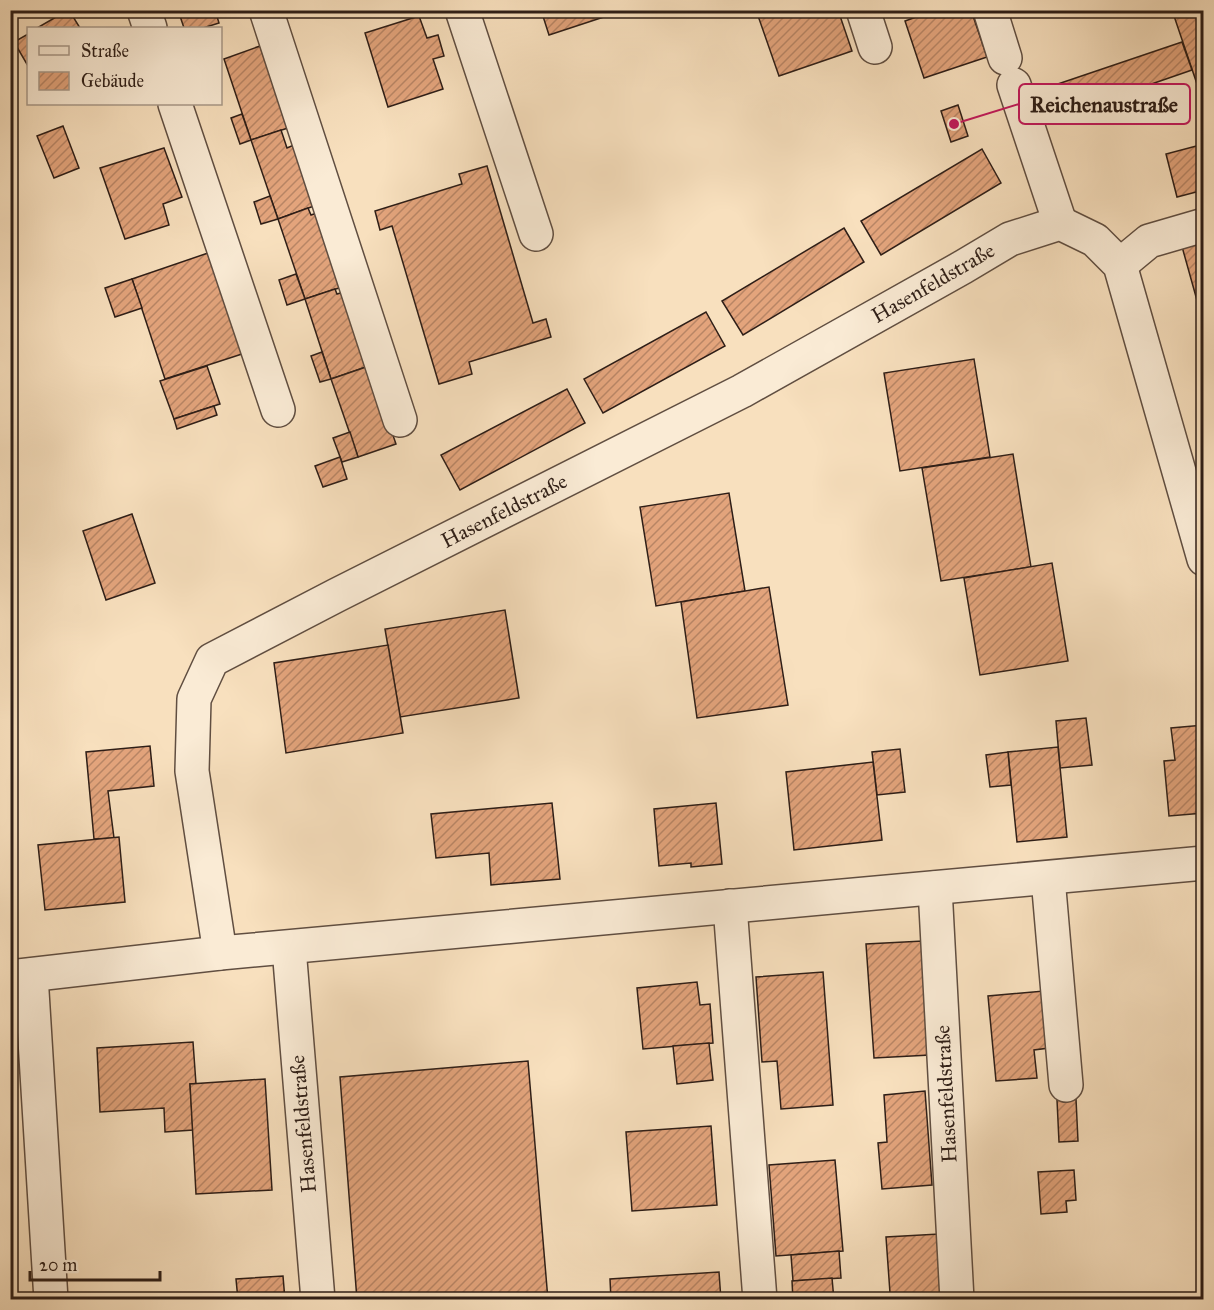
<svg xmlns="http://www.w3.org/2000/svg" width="1214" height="1310" font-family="'IM FELL Great Primer',serif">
  <defs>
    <pattern id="building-hatch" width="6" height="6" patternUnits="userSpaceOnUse" patternTransform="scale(1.5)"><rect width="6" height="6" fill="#e3a47c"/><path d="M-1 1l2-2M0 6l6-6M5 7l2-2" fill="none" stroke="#b88565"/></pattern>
  </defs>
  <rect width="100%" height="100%" fill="#f8e0be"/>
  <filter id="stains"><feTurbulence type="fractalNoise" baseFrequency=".00333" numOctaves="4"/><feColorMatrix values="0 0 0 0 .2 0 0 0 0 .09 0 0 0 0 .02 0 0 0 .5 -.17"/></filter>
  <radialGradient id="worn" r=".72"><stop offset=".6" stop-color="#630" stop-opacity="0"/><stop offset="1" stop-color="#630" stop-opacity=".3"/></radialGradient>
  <g fill="url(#building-hatch)" stroke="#2e1e17" stroke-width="1.5">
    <path d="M 68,10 L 69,10 L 80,28 L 37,28 Z"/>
    <path d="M 178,10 L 215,10 L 219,23 L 203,28 L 184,28 Z"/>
    <path d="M 541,10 L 625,10 L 549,35 Z"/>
    <path d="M 756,10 L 838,10 L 852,51 L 779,76 Z"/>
    <path d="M 936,10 L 971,10 L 987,57 L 924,78 L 905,21 Z"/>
    <path d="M 1172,10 L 1204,10 L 1204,82 L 1197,84 Z"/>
    <path d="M 419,16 L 427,38 L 438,35 L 444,56 L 433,59 L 443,89 L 388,107 L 365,33 Z"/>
    <path d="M 28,34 L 28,66 L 14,42 Z"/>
    <path d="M 1182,42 L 1192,70 L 1056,117 L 1046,88 Z"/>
    <path d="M 260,46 L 288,128 L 251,140 L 224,59 Z"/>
    <path d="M 958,105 L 968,136 L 951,142 L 941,111 Z"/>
    <path d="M 242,114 L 251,140 L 240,144 L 231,118 Z"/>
    <path d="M 63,126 L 79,168 L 54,178 L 37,136 Z"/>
    <path d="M 281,130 L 287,148 L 294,145 L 314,206 L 278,219 L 251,140 Z"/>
    <path d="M 1204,144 L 1204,190 L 1177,197 L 1166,154 Z"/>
    <path d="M 164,148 L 182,197 L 163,204 L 169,225 L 125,239 L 100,168 Z"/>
    <path d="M 982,149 L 1001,183 L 881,255 L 861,221 Z"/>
    <path d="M 487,166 L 533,323 L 546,319 L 551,337 L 469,362 L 472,374 L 439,384 L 392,226 L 380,230 L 375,211 L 462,184 L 459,174 Z"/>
    <path d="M 270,196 L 278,219 L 261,224 L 254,202 Z"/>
    <path d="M 308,208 L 311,215 L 317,213 L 342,287 L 305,299 L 278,219 Z"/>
    <path d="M 844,228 L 864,262 L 743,335 L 722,301 Z"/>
    <path d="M 1204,237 L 1204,302 L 1198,304 L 1181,243 Z"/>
    <path d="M 208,253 L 242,354 L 165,379 L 132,279 Z"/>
    <path d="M 296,274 L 305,299 L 287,305 L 279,280 Z"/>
    <path d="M 132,279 L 142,308 L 115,317 L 105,288 Z"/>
    <path d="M 335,289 L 337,294 L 344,292 L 369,366 L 331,379 L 305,299 Z"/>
    <path d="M 706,312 L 725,346 L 603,413 L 584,379 Z"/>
    <path d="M 322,352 L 331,379 L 320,382 L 311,356 Z"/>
    <path d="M 974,359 L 990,457 L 900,471 L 884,373 Z"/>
    <path d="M 207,366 L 220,404 L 174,419 L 160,381 Z"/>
    <path d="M 369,366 L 396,444 L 358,457 L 331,379 Z"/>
    <path d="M 567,389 L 585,423 L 460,490 L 441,455 Z"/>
    <path d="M 214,406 L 217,415 L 177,429 L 174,419 Z"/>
    <path d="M 350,432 L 358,457 L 342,462 L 333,438 Z"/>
    <path d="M 1013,454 L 1031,567 L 941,581 L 922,468 Z"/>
    <path d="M 340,457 L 347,479 L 323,487 L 315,466 Z"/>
    <path d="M 729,493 L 745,591 L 656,606 L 640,507 Z"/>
    <path d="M 132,514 L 155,583 L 106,600 L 83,531 Z"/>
    <path d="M 1052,563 L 1068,661 L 980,675 L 964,578 Z"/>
    <path d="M 769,587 L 788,705 L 697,718 L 681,602 Z"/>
    <path d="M 505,610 L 519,698 L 400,717 L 385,629 Z"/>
    <path d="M 388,645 L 403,733 L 286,753 L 274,663 Z"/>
    <path d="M 1086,718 L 1092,765 L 1060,768 L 1056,721 Z"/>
    <path d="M 1204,725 L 1204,813 L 1169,816 L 1164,761 L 1175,760 L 1171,728 Z"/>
    <path d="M 150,746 L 154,786 L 108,791 L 114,838 L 94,839 L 86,752 Z"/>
    <path d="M 1058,747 L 1067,837 L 1017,842 L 1008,752 Z"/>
    <path d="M 900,749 L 905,792 L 877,795 L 872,752 Z"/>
    <path d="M 1008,752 L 1011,785 L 990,787 L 986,755 Z"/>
    <path d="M 873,762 L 882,840 L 794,850 L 786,772 Z"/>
    <path d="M 552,803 L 560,879 L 491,885 L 489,853 L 436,858 L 431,814 Z"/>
    <path d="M 716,803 L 722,864 L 691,867 L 691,863 L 659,866 L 654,809 Z"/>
    <path d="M 119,837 L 125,902 L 45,910 L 38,845 Z"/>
    <path d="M 923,941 L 930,1055 L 874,1058 L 866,944 Z"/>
    <path d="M 823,972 L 833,1105 L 781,1109 L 777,1061 L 762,1062 L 756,977 Z"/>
    <path d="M 697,982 L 700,1005 L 710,1004 L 713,1043 L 643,1049 L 637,988 Z"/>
    <path d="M 1044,991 L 1049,1048 L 1034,1050 L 1037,1078 L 996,1081 L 988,996 Z"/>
    <path d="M 193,1042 L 196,1084 L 190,1084 L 193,1130 L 165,1132 L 164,1108 L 100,1112 L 97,1048 Z"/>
    <path d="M 709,1043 L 713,1080 L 677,1084 L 673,1046 Z"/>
    <path d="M 528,1061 L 548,1300 L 357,1300 L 340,1077 Z"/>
    <path d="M 265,1079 L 272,1190 L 196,1194 L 190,1084 Z"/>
    <path d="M 925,1091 L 932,1185 L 882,1189 L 878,1143 L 887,1142 L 884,1095 Z"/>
    <path d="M 1076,1099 L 1078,1141 L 1059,1142 L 1057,1100 Z"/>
    <path d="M 711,1126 L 717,1205 L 632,1211 L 626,1132 Z"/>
    <path d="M 835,1160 L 843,1251 L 776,1256 L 769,1165 Z"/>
    <path d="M 1074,1170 L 1076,1200 L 1066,1201 L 1067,1212 L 1041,1214 L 1038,1172 Z"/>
    <path d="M 939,1234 L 943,1300 L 872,1300 L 872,1294 L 890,1293 L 886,1237 Z"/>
    <path d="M 839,1251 L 841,1278 L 793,1281 L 791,1255 Z"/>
    <path d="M 719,1272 L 721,1300 L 611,1300 L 610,1279 Z"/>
    <path d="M 283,1276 L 285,1300 L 238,1300 L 236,1279 Z"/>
    <path d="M 832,1278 L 834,1300 L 793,1300 L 792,1281 Z"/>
    <path d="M 227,1296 L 227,1300 L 171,1300 Z"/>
  </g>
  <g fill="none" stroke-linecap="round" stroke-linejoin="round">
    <g stroke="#604e41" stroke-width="36">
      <g id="minor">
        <path d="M 144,10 L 150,28"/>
        <path d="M 266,10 L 400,420"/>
        <path d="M 462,10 L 536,234"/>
        <path d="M 863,10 L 875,47"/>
        <path d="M 990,10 L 1005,58"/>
        <path d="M 1014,85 L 1060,223"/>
        <path d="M 175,104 L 278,410"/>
        <path d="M 1120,265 L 1149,241 L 1204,225"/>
        <path d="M 1048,878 L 1066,1085"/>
        <path d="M 935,888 L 957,1300"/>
        <path d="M 730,906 L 760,1300"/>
        <path d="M 289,948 L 318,1300"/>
        <path d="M 220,953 L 192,771 L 194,699 L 212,660 L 337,595 L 742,391 L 963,267 L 1010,239 L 1060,223 L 1095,240 L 1120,265 L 1204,559"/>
        <path d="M 31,975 L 51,1300"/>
        <path d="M 10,977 L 220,953 L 1204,863"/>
      </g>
    </g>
    <use href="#minor" stroke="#faebd5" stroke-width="33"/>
  </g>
  <g text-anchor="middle" stroke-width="4.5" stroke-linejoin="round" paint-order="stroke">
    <g font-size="21" fill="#2e1e17" stroke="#faebd5">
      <text transform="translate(933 283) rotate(-30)" y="7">Hasenfeldstraße</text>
      <text transform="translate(504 511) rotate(-27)" y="7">Hasenfeldstraße</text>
      <text transform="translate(946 1094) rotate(-93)" y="7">Hasenfeldstraße</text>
      <text transform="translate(303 1124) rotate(-95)" y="7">Hasenfeldstraße</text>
    </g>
  </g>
  <path fill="none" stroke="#c2185b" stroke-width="2" d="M954 124L1019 104"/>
  <circle fill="#c2185b" stroke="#faebd5" stroke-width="2" cx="954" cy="124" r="6"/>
  <rect fill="#faebd5" stroke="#c2185b" stroke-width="2" x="1019" y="84" width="171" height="40" rx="6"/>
  <g font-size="22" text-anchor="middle" font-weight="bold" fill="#2e1e17">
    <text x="1104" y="112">Reichenaustraße</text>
  </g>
  <rect width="1214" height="1310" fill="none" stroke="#f8e0be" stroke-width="36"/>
  <rect x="12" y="12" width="1190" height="1286" fill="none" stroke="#2e1e17" stroke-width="3"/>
  <rect x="18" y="18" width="1178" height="1274" fill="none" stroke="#2e1e17" stroke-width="1.5"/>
  <rect x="27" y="27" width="195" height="78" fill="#faebd5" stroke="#a89989" stroke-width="1.5"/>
  <rect x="39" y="46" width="30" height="9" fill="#faebd5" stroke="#a89989" stroke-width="1.5"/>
  <text x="81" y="57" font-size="18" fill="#2e1e17">Straße</text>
  <rect x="39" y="72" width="30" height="18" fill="url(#building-hatch)" stroke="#a89989" stroke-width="1.5"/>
  <text x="81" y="87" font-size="18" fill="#2e1e17">Gebäude</text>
  <path d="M30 1271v9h130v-9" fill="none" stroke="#2e1e17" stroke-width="3"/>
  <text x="39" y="1271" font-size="18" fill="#2e1e17" stroke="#faebd5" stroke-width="4.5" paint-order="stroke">20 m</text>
  <rect width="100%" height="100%" filter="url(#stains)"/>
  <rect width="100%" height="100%" fill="url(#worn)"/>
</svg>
